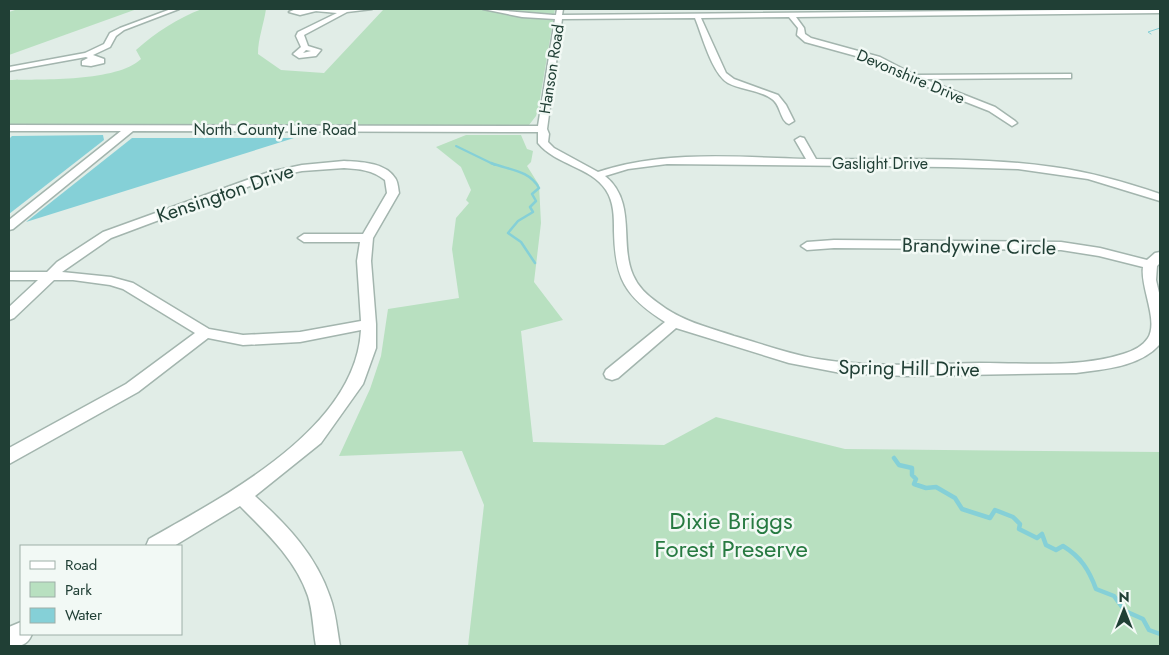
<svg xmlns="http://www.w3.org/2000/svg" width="1169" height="655" font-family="Jost,sans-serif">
  <rect width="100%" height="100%" fill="#e1ede7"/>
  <g fill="#b8e0c0">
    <path d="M 18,9 L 137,9 L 9,55 L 9,12 Z"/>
    <path d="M 202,9 L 266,9 C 264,24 258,38 258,54 L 281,70 L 324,73 L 383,10 L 382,9 L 555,9 L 539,105 L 536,116 L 529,125 L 437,127 L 9,124 L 9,80 C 42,79 117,82 141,59 L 136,50 C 156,32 178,18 202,9 Z"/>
    <path d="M 466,135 L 521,135 L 527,149 L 533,151 L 531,162 L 527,166 L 539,185 L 541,223 L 534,282 L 563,320 L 521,331 L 533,442 L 664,445 L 716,417 L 845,449 L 1160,452 L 1160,646 L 468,646 L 484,505 L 462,451 L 339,456 L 370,389 L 381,356 L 388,309 L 459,298 L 452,249 L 456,218 L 469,203 L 466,200 L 471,190 L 461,167 L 436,147 Z"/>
  </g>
  <g fill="#85d0d7">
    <path d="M 103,135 L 104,140 L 9,214 L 9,139 L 12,136 Z"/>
    <path d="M 132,138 L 294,138 L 26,222 Z"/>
  </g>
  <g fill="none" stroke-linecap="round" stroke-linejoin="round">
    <g stroke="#85d0d7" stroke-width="1">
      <path d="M 1109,9 L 1120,9"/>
      <path d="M 1151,34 L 1148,32 L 1160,28"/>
    </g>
    <path stroke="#85d0d7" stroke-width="2" d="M 456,146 L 495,165"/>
    <path stroke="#85d0d7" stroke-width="2.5" d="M 491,163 C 509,170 529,170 539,188 L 532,194 L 536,201 L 530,207 L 533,212 L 518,221 L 508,233 L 521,242 L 535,263"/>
    <path stroke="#85d0d7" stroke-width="4.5" d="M 894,458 L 899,465 L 912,468 L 912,475 L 916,479 L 914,484 L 926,488 L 936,487 L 955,498 L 962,509 L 990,518 L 995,510 L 1013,517 L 1020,524 L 1019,529 L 1037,538 L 1042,534 L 1046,545 L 1056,550 L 1063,546 C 1081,557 1089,570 1096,589 L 1114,596 L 1125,611 L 1143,619 L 1149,630 L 1160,634"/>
    <g stroke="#a3b5ae" stroke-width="3">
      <g id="minor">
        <path d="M 171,9 L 179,9 L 124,30 L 116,36 L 110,47 L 93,55 L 104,59 L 104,63 L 91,66 L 82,65 L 82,61 L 88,58 L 86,57 L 9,71 L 9,67 L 85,53 L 104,44 L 110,33 L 120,28 Z"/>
        <path d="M 296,9 L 305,10 L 372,9 L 347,12 L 304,35 L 308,46 L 321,50 L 316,56 L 299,58 L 293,54 L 301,47 L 296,36 L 298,32 L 337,13 L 316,11 L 300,15 L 289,12 ZM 306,50 L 311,51 L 303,53 Z"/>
        <path d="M 483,9 L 553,15 L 556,15 L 557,9 L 563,9 L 562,15 L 1160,9 L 1160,13 L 796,17 L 804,28 L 805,34 L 811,38 L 880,57 L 915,75 L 1071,74 L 1071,78 L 1068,78 L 924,79 L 995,107 L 1015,121 L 1017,123 L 1012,126 L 989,111 L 920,84 L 874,61 L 805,42 L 797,35 L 798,28 L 789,17 L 701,18 L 726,73 L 734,79 L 778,95 L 786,105 L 794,121 L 789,124 C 780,121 781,105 772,99 C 760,90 741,90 728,83 C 712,74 702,35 695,18 L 562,19 L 547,129 L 549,134 L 548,142 L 554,148 L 598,172 C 664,150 737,157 806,159 L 795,140 L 800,137 L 804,138 L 816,159 C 895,160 975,156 1053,167 C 1090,172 1125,182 1160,194 L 1160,201 L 1088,179 L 1018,169 L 947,167 L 667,164 L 628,169 L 605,176 C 637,202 619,243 633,275 C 638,287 648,296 658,303 C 681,321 707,327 734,336 C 762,344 789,354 818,359 C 871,368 926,364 980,363 C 1025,363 1080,368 1123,354 C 1133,351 1143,346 1148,338 C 1159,321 1140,287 1143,267 L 1099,256 L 1061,250 L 834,248 L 807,250 L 801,246 L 807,242 L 834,240 L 1061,242 L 1100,248 L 1147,260 L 1155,253 L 1160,252 L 1160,263 L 1157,266 L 1156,280 L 1160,297 L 1160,344 C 1140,367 1105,369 1076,373 L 906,376 L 841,373 L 789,363 L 676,328 L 618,378 L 612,380 L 606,378 L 604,374 L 606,370 L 665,322 C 624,296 615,278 614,231 C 614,217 614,202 606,190 C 591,167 556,165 538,143 L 538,132 L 133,131 L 13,229 L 9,230 L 9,220 L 121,131 L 9,131 L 9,125 L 538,126 L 555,19 L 522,17 Z"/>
        <path d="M 344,161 C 360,162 385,162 395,178 C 398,182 398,188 399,193 L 373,238 L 371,261 L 376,324 L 376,348 L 363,384 L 321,443 L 255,496 C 287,525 316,555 330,597 C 336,613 337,630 340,646 L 316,646 C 313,630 313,612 308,596 C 296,560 266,532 240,506 L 174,546 L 146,546 L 149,539 C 224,496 356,429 361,330 L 300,342 L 243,345 L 208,338 L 138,392 L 9,464 L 9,448 L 126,384 L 195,333 L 123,289 L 110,285 L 73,280 L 54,280 L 14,318 L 9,320 L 9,307 L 38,280 L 9,280 L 9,272 L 47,272 L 57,262 L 103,232 L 269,172 L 302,165 ZM 344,168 C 360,169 372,170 385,180 L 387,193 L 363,234 L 304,234 L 298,238 L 304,242 L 360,242 L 357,261 L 361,321 L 300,332 L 243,335 L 209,329 L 133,283 L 111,277 L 62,272 L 111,238 L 277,176 L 302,171 Z"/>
        <path d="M 21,622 L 21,634 L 32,634 C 27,646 21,646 9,646 L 9,627 Z"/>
      </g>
    </g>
    <use href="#minor" fill="#fff" fill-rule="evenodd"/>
  </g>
  <g text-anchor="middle" stroke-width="5" stroke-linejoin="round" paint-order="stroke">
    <g font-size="16" fill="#203f35" stroke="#f2f9f5">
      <text transform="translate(551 69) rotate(-81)" y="6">Hanson Road</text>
      <text transform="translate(911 76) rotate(23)" y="6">Devonshire Drive</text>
      <text x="275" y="135">North County Line Road</text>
      <text x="880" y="169">Gaslight Drive</text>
    </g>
    <g font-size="20" fill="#203f35" stroke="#f2f9f5">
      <text transform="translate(225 193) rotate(-19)" y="7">Kensington Drive</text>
      <text transform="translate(979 246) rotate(1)" y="7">Brandywine Circle</text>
      <text transform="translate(909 368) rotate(1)" y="7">Spring Hill Drive</text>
    </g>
    <g font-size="24" fill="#277a41" stroke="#f2f9f5">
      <text x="731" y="529">Dixie Briggs<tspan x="731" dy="28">Forest Preserve</tspan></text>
    </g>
  </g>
  <rect width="1169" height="655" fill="none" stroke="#203f35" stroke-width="20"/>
  <rect x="20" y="545" width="162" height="90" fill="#f2f9f5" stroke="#9eafa8"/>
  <rect x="30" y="561" width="25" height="8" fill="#ffffff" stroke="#9eafa8"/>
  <text x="65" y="570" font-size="15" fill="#203f35">Road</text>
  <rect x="30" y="582" width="25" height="15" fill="#b8e0c0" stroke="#9eafa8"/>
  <text x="65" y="595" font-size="15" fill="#203f35">Park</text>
  <rect x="30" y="608" width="25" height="15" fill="#85d0d7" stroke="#9eafa8"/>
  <text x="65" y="620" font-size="15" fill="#203f35">Water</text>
  <g transform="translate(1124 610)" stroke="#f2f9f5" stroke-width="4" paint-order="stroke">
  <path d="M0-4L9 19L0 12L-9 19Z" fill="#203f35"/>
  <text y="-8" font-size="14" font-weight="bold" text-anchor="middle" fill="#203f35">N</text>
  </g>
</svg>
